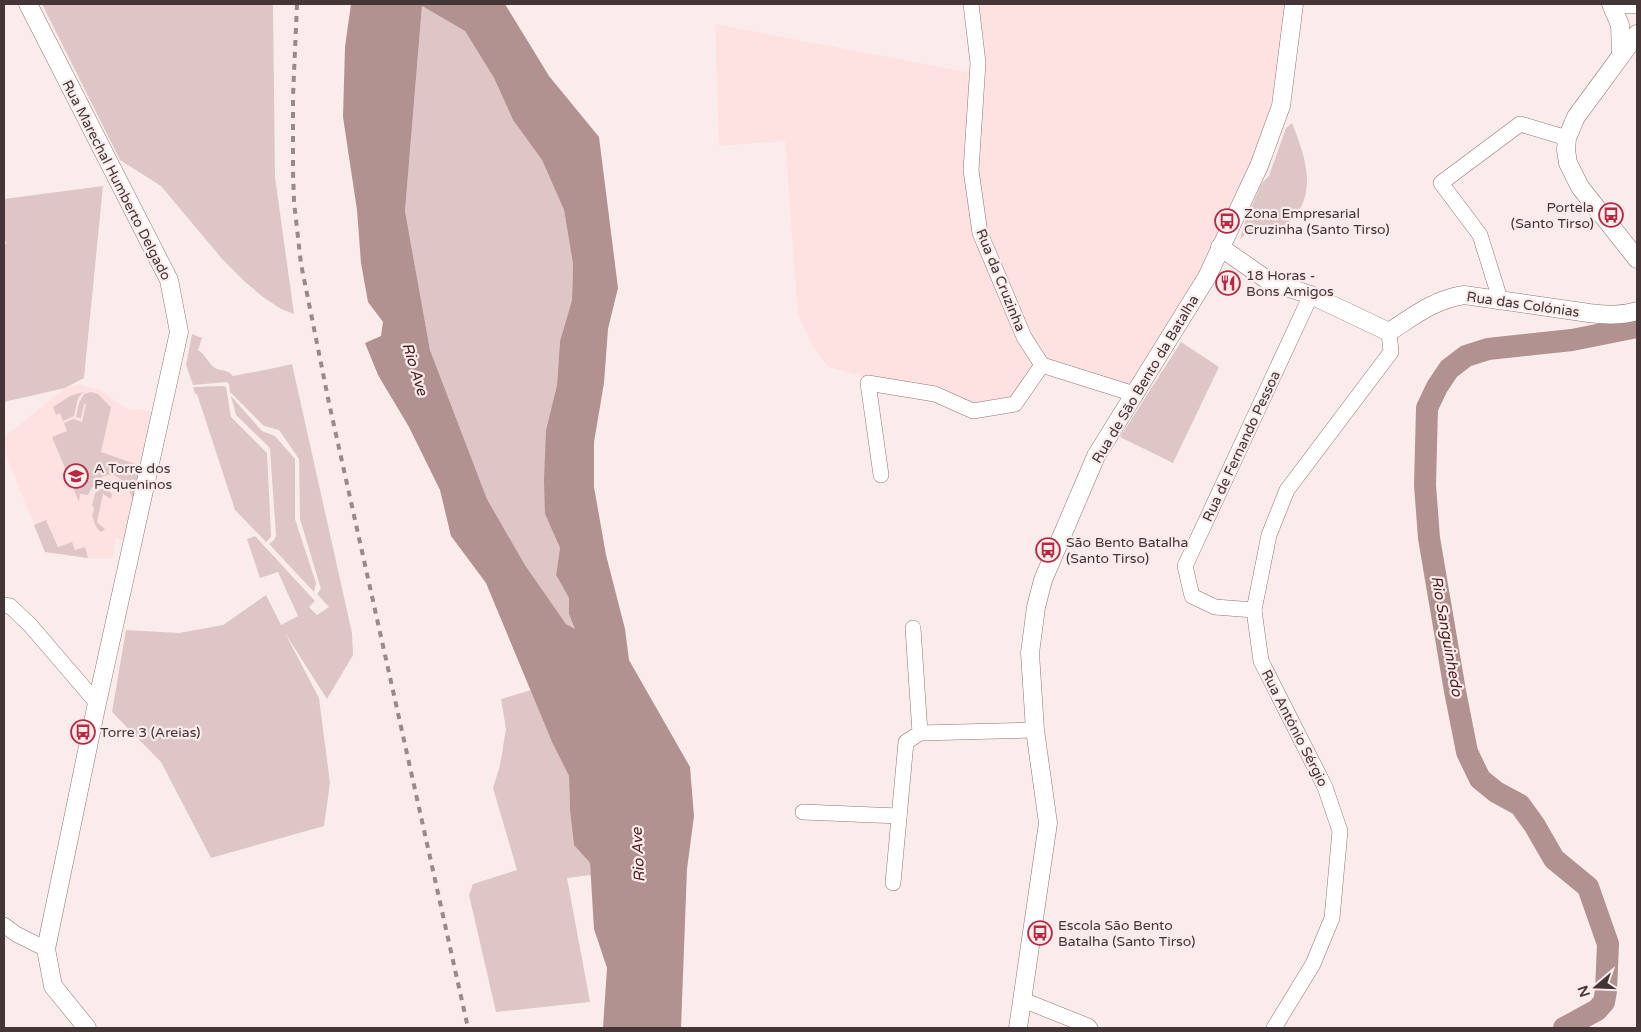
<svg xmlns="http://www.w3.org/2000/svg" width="1641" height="1032" font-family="'Varela Round',sans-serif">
  <rect width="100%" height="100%" fill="#fbecec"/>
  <g fill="#fee2e2">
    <path d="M 970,4 L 1287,4 L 1272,109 L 1238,195 L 1185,300 L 1131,385 L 1051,368 L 1016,407 L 974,414 L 934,396 L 829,367 L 813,347 L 798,315 L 785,141 L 719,146 L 715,24 L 977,74 Z"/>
    <path d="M 79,384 L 101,390 L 123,407 L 152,412 L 125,537 L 121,540 L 116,537 L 113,558 L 88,558 L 45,552 L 4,450 L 4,437 L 65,388 Z"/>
  </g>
  <g fill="#dfc6c6">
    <path d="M 42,4 L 273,4 L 275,177 L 294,314 L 281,309 L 263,297 L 244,281 L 223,260 L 161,186 L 120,160 Z"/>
    <path d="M 422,6 L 465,31 L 494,78 L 513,120 L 542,160 L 564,210 L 573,264 L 572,300 L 560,341 L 557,385 L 546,430 L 545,514 L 560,548 L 556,575 L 569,598 L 569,614 L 576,630 L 566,624 L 525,565 L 487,499 L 430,350 L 405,211 Z"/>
    <path d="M 1292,123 C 1302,148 1314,179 1302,205 C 1298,214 1288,222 1282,229 L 1248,232 L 1240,239 L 1246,219 L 1262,183 L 1269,176 L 1286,128 Z"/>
    <path d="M 103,186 L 84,378 L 65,388 L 4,402 L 4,244 L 6,244 L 4,236 L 4,199 Z"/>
    <path d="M 192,334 L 202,338 L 198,350 C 205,354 208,363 215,368 C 222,372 226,368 233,376 C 252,372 272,369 292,364 L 352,633 L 353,655 L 327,699 L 285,633 L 319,698 L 330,783 L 324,826 L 211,858 L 161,762 L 112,712 L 126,630 L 179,633 L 223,625 L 266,595 L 281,625 L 298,616 L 278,572 L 260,578 L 247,539 L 255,536 L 315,601 L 309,607 L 317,615 L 329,607 L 317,594 L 321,589 L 300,519 L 299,459 L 279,430 L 264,426 L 230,392 L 229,384 L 227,382 L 193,385 L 186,365 Z"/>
    <path d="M 1181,342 L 1219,367 L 1173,463 L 1120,437 Z"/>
    <path d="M 223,386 L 226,387 L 231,417 L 267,453 L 271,534 L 271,537 L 266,542 L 235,510 L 197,394 L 195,394 L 193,387 Z"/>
    <path d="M 83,392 L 78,398 L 74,416 L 63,421 L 60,413 L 56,415 L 53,407 L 70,396 Z"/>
    <path d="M 91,392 L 98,394 L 111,407 L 101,452 L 141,466 L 133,501 C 131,495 129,488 124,483 C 109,465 95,480 88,495 L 80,494 L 79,502 L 52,437 L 67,431 L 64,423 L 73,419 L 82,422 L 86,404 L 84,404 L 81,418 L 76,417 L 79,403 L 84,394 Z"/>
    <path d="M 231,396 L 262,431 L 275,436 L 295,459 L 295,519 L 316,583 L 314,592 L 269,544 L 274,540 L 276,536 L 270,449 L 268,446 L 236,415 Z"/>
    <path d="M 103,488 L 109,490 L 112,495 L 111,499 L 103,494 L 97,522 L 105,529 L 101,532 C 95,527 93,520 92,513 L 93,514 L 94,507 L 92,506 L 95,493 Z"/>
    <path d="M 46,520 L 58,547 L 72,542 L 75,550 L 85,547 L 88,558 L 45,552 L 34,525 Z"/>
    <path d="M 531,690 L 550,737 L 569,776 L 570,811 L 574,845 L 590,863 L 591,875 L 567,878 L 590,1002 L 496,1012 L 469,895 L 473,884 L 517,870 L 493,788 L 500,765 L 506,729 L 501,699 Z"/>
  </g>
  <path fill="#b29191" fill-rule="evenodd" d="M 351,4 L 505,4 L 549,76 L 599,137 L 618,288 L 608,329 L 604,383 L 594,442 L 594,487 L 606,555 L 625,629 L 629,660 L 690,767 L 694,816 L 687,869 L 681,1028 L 603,1028 L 607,968 L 594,929 L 590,863 L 574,845 L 570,811 L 569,776 L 552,742 L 486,583 L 451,536 L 440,490 L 409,427 L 378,375 L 365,343 L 381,336 L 383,322 L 368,302 L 361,263 L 357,210 L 343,117 L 345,47 ZM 422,6 L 465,31 L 494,78 L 513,120 L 542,160 L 564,210 L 573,264 L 572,300 L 560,341 L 557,385 L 546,430 L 544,480 L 545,514 L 560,548 L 556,575 L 569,598 L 569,614 L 575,629 L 566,624 L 525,565 L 487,499 L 430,350 L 405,211 Z"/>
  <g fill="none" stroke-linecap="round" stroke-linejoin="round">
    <path stroke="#b29191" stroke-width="22" d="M 1564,1028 L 1597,1010 L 1604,1002 L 1606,991 L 1608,944 L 1588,887 L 1554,859 L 1535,826 L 1520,805 L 1496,792 L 1480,779 L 1467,752 L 1455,691 L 1429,538 L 1425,485 L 1427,408 L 1437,387 L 1449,369 L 1466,356 L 1488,349 L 1572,340 L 1637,327"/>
    <g stroke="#937373" stroke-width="16">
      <g id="minor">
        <path d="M 971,4 L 978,63 L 971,170 L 980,233 L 1024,337 L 1042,365 L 1134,394"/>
        <path d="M 1500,299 L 1480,235 L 1441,183 L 1520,124 L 1567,138"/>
        <path d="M 881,475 L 868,383 L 935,394 L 973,411 L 1015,404 L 1042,365"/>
        <path d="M 4,605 L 10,606 L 30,625 L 97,703"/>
        <path d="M 1254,610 L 1215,607 L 1192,596 L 1185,566 L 1311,295"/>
        <path d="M 920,733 L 1035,730"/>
        <path d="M 803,812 L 899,816"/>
        <path d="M 893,883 L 906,742 L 920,733 L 913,628"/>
        <path d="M 4,925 L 16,934 L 46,949"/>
        <path d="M 1023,1000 L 1088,1026 L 1090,1028"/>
        <path d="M 1274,1028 L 1313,964 L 1332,918 L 1340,831 L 1325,787 L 1261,661 L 1254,610 L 1269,535 L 1287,490 L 1391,352 L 1389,332"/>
      </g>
    </g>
    <g stroke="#937373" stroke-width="19">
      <g id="tertiary">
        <path d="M 28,4 L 169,280 L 179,332 L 97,703 L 46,949 L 53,986 L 87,1028"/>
        <path d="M 1611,4 L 1620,25 L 1621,55"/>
        <path d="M 1619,4 L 1637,4"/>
        <path d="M 1637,34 L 1576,117 L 1567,138 L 1566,150 L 1568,163 L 1580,187 L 1637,259"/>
        <path d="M 1220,247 L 1270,282 L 1311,295 L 1389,332 C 1414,316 1433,300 1464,295 L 1589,313 C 1606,315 1621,316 1637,311"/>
        <path d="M 1018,1028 L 1048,823 L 1035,730 L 1030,653 L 1036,607 L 1043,580 L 1096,456 L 1207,277 L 1259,166 L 1281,106 L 1294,4"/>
      </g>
    </g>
    <use href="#minor" stroke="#fff" stroke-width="15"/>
    <use href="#tertiary" stroke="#fff" stroke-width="18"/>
    <path stroke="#988a8a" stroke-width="4" stroke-dasharray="6 6" stroke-linecap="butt" d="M 297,4 L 293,96 L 293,171 L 294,202 L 301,264 L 329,403 L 468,1028"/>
  </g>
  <defs>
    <g id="bus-ring" transform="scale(1.25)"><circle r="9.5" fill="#fbecec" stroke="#b92840" stroke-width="1.5"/><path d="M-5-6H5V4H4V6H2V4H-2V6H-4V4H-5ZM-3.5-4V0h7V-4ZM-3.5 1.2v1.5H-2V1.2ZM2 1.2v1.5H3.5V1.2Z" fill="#b92840"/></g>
    <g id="restaurant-ring" transform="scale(1.25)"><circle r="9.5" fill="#fbecec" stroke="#b92840" stroke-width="1.5"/><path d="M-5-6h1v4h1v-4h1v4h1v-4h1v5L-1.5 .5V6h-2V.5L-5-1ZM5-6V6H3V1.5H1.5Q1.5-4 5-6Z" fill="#b92840"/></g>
    <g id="school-ring" transform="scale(1.25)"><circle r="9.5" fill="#fbecec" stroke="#b92840" stroke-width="1.5"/><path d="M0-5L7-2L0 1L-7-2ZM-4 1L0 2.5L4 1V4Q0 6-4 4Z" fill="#b92840"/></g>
  </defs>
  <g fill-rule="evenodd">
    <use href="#bus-ring" x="1611" y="215"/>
    <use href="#bus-ring" x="1227" y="221"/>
    <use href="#restaurant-ring" x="1228" y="283"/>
    <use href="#school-ring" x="76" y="476"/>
    <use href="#bus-ring" x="1048" y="550"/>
    <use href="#bus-ring" x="83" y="732"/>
    <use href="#bus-ring" x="1040" y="933"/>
  </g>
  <g text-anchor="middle" stroke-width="4.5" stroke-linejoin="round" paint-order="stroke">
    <g font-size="14" fill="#443636" stroke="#fbecec">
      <text transform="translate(117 180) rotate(63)" y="5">Rua Marechal Humberto Delgado</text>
      <text transform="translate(1001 280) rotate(68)" y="5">Rua da Cruzinha</text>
      <text transform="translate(1523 304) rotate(8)" y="5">Rua das Colónias</text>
      <text transform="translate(1145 379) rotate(-59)" y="5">Rua de São Bento da Batalha</text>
      <text transform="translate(1241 446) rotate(-65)" y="5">Rua de Fernando Pessoa</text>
      <text transform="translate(1295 728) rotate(63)" y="5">Rua António Sérgio</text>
    </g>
    <g font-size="14" fill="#443636" stroke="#fbecec" text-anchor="start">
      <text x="1594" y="212" text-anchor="end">Portela<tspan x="1594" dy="16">(Santo Tirso)</tspan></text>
      <text x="1244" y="218">Zona Empresarial<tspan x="1244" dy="16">Cruzinha (Santo Tirso)</tspan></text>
      <text x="1246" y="280">18 Horas -<tspan x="1246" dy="16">Bons Amigos</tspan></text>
      <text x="94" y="473">A Torre dos<tspan x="94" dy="16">Pequeninos</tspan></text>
      <text x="1066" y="547">São Bento Batalha<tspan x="1066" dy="16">(Santo Tirso)</tspan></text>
      <text x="100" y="737">Torre 3 (Areias)</text>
      <text x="1058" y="930">Escola São Bento<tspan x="1058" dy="16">Batalha (Santo Tirso)</tspan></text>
    </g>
    <g font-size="15" font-style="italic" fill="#502124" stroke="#fbecec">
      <text transform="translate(415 369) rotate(73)" y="5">Rio Ave</text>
      <text transform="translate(1447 636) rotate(80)" y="5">Rio Sanguinhedo</text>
      <text transform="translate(638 855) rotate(-93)" y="5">Rio Ave</text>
    </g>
  </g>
  <rect width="1641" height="1032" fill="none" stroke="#443636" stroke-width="10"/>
  <g transform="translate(1596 987) rotate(251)" stroke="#fbecec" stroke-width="4" paint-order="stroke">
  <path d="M0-4L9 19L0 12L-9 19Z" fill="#443636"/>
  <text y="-8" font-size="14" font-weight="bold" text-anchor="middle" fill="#443636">N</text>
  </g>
</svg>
